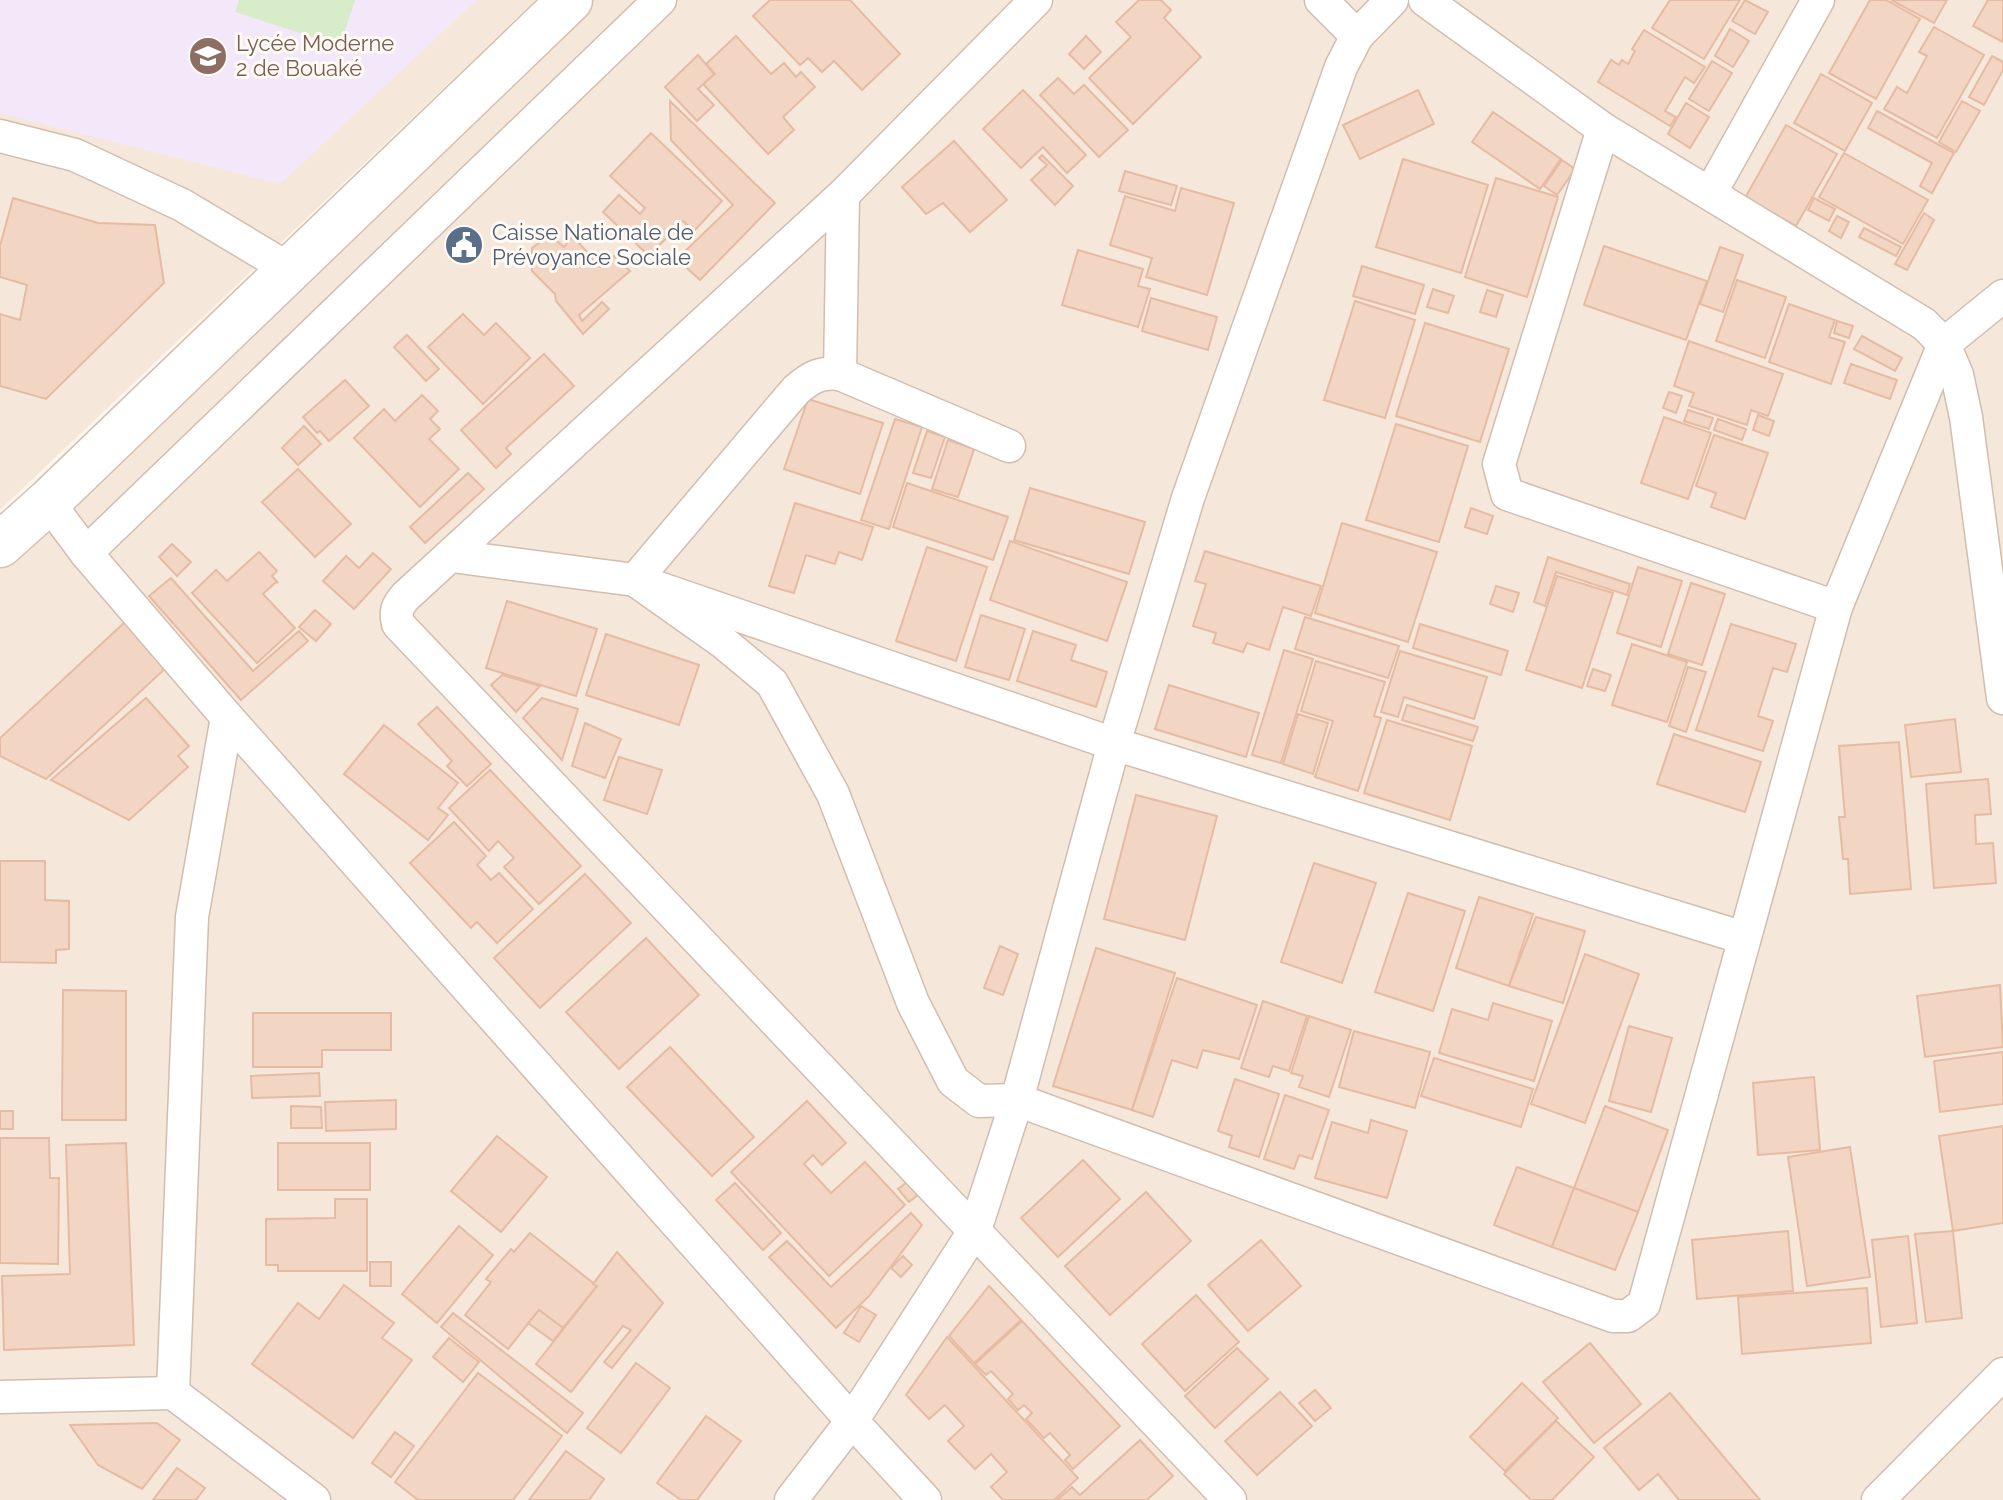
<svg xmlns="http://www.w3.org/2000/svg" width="2003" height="1500" font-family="Raleway,sans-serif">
  <rect width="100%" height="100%" fill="#fdf6ec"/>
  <g fill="#f5e8da">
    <path d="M 0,0 L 536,0 L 0,510 Z"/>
    <path d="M 575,0 L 2003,0 L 2003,1500 L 0,1500 L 0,534 Z"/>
  </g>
  <path fill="#f3e8fa" d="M 0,0 L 477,0 L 280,184 L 0,113 Z"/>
  <path fill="#d8ecc9" d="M 239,0 L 355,0 L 340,46 L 235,12 Z"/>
  <g fill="#f3d5c3" stroke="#e6bba3" stroke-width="2">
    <path d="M 770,0 L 850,0 L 900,54 L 862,90 L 834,61 L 822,72 L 808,58 L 800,65 L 753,16 Z"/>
    <path d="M 1139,0 L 1161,0 L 1171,10 L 1164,18 L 1201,57 L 1133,124 L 1089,78 L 1131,37 L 1116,22 Z"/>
    <path d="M 1670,0 L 1740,0 L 1704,59 L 1652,28 Z"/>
    <path d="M 1745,0 L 1768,12 L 1755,34 L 1732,21 Z"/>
    <path d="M 1870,0 L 1886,0 L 1920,19 L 1876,99 L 1829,73 Z"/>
    <path d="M 1891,0 L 1947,0 L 1934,23 Z"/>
    <path d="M 1988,0 L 2003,0 L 2003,42 L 1973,26 Z"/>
    <path d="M 1934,27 L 1984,55 L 1937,138 L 1884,109 L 1897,87 L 1907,93 L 1927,56 L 1919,52 Z"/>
    <path d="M 1730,29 L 1749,41 L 1733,67 L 1715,56 Z"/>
    <path d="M 1644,30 L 1705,67 L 1694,83 L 1685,77 L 1665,111 L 1676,117 L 1670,126 L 1598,82 L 1611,60 L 1619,65 L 1622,60 L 1628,64 L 1635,51 L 1632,49 Z"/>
    <path d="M 736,36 L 771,74 L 784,63 L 796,77 L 801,72 L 815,87 L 783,117 L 794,130 L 768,154 L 703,84 L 715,74 L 706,64 Z"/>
    <path d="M 1086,36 L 1101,52 L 1084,69 L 1069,54 Z"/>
    <path d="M 698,55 L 714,74 L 698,89 L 714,105 L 697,121 L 665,87 Z"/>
    <path d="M 1992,56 L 2003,62 L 2003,70 L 1984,105 L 1969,97 Z"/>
    <path d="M 1712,61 L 1732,73 L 1709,111 L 1689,99 Z"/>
    <path d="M 1821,74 L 1872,103 L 1845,151 L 1794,123 Z"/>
    <path d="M 1058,78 L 1074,94 L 1084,85 L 1128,130 L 1099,157 L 1040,95 Z"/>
    <path d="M 1023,90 L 1086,155 L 1067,173 L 1043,147 L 1021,168 L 983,129 Z"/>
    <path d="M 1418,90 L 1434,124 L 1360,159 L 1343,125 Z"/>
    <path d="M 670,101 L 775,203 L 700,280 L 677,259 L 733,205 L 671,140 Z"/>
    <path d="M 1962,101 L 1980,111 L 1956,152 L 1939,142 Z"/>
    <path d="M 1686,103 L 1709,117 L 1690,148 L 1668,134 Z"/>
    <path d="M 1877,111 L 1954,153 L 1932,193 L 1920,186 L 1932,163 L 1868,128 Z"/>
    <path d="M 1493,112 L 1561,159 L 1540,189 L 1472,142 Z"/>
    <path d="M 1786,125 L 1837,154 L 1796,226 L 1745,198 Z"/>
    <path d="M 651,133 L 722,201 L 694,231 L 683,221 L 649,256 L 603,212 L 619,195 L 640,214 L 645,208 L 610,176 Z"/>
    <path d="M 954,141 L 1007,200 L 970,232 L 943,203 L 926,214 L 902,187 Z"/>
    <path d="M 1844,153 L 1928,200 L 1903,244 L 1819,197 Z"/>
    <path d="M 1042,155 L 1073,186 L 1055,205 L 1031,180 L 1047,165 L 1039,158 Z"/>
    <path d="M 1403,159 L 1488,185 L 1461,273 L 1376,247 Z"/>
    <path d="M 1562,160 L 1575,169 L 1557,195 L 1544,186 Z"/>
    <path d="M 1125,171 L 1177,186 L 1171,205 L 1119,191 Z"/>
    <path d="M 1496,178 L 1558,197 L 1527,297 L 1465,277 Z"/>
    <path d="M 1181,188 L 1234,203 L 1207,295 L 1146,277 L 1152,258 L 1110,245 L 1125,196 L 1175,211 Z"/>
    <path d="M 13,198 L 98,223 L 155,225 L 164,283 L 46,399 L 0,386 L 0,314 L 20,320 L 27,285 L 0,277 L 0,246 Z"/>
    <path d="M 1814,198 L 1835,209 L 1829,221 L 1808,210 Z"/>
    <path d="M 1924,213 L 1934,220 L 1907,270 L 1895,264 Z"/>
    <path d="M 1837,216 L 1849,222 L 1841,238 L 1829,231 Z"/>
    <path d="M 1864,228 L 1901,247 L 1896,256 L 1859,237 Z"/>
    <path d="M 550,235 L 564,247 L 573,236 L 600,267 L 614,256 L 630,271 L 579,315 L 582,321 L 602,302 L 609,309 L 583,334 L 556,301 L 555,294 L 532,271 L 532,248 Z"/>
    <path d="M 1604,246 L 1707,281 L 1686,340 L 1584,305 Z"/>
    <path d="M 1720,247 L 1743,255 L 1723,312 L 1700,304 Z"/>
    <path d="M 1078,250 L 1143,269 L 1138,286 L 1150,289 L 1138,327 L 1062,305 Z"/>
    <path d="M 1362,266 L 1424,285 L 1415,314 L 1353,296 Z"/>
    <path d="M 1737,280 L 1786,297 L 1765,358 L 1716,341 Z"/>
    <path d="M 1433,289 L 1454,296 L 1448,313 L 1427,307 Z"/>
    <path d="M 1487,290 L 1503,295 L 1496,317 L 1480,312 Z"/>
    <path d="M 1151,298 L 1217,317 L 1208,350 L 1142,331 Z"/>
    <path d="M 1355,301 L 1415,320 L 1385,418 L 1324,400 Z"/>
    <path d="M 1789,304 L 1835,320 L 1829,337 L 1845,342 L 1831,384 L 1769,362 Z"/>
    <path d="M 463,314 L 484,335 L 496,323 L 530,358 L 483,404 L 428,347 Z"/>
    <path d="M 1837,321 L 1853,326 L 1849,338 L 1834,333 Z"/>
    <path d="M 1425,323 L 1509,349 L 1480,442 L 1396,416 Z"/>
    <path d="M 407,335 L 439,369 L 426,381 L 394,347 Z"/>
    <path d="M 1862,336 L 1902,358 L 1895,371 L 1854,349 Z"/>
    <path d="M 1689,341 L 1783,374 L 1768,416 L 1751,410 L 1747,425 L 1689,406 L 1694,393 L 1674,386 Z"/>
    <path d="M 544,354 L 574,386 L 506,448 L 511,454 L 496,468 L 461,430 Z"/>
    <path d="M 1851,364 L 1897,380 L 1890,399 L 1844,383 Z"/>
    <path d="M 345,380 L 369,406 L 329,441 L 320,431 L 317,433 L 303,417 Z"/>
    <path d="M 1669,392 L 1682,396 L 1676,413 L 1663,408 Z"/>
    <path d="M 422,395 L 438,411 L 430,419 L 440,429 L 429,439 L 459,469 L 420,507 L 354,438 L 384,409 L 395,421 Z"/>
    <path d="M 808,399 L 883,423 L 860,494 L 784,469 Z"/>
    <path d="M 1688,410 L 1713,418 L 1709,429 L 1684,421 Z"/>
    <path d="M 1758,415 L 1774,421 L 1769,436 L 1753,430 Z"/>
    <path d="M 1664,417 L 1711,433 L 1688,499 L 1641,483 Z"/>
    <path d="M 895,419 L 922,427 L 889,529 L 861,520 Z"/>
    <path d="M 1718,419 L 1746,429 L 1742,440 L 1714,430 Z"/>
    <path d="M 1396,424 L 1468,446 L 1439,542 L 1366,520 Z"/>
    <path d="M 304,426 L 321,444 L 298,465 L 282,448 Z"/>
    <path d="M 927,431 L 945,437 L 931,478 L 913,473 Z"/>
    <path d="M 1714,435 L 1768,453 L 1745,519 L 1711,507 L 1716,493 L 1696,486 Z"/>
    <path d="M 948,440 L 974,449 L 958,497 L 932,489 Z"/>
    <path d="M 298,469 L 351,524 L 315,557 L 262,502 Z"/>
    <path d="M 468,473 L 484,489 L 425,543 L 410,527 Z"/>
    <path d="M 907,483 L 1008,517 L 993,560 L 893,527 Z"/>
    <path d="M 1030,488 L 1145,522 L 1129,574 L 1014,540 Z"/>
    <path d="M 795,503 L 873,527 L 862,560 L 839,552 L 835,564 L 806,555 L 794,593 L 769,586 Z"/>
    <path d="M 1471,508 L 1493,516 L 1487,534 L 1465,527 Z"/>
    <path d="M 1342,523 L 1437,552 L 1408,642 L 1315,613 Z"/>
    <path d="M 1010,541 L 1127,582 L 1107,641 L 990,600 Z"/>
    <path d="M 172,544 L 191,562 L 177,576 L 159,557 Z"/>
    <path d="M 927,547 L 987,567 L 956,661 L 896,641 Z"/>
    <path d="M 1205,551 L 1321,586 L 1311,616 L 1283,607 L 1269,650 L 1247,643 L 1243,652 L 1213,643 L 1216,633 L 1193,626 L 1206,584 L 1195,581 Z"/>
    <path d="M 259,552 L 277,571 L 272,576 L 278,583 L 276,582 L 263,594 L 295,628 L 257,663 L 192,593 L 216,570 L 227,581 Z"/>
    <path d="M 373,553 L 391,569 L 354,609 L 323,581 L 346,556 L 359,568 Z"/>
    <path d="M 1548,557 L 1630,584 L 1627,595 L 1556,572 L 1545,606 L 1534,602 Z"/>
    <path d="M 1638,567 L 1682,581 L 1661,647 L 1617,633 Z"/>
    <path d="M 1557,576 L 1613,593 L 1582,688 L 1526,670 Z"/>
    <path d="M 171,578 L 253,671 L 299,631 L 308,641 L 241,700 L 149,596 Z"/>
    <path d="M 1691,583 L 1725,594 L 1702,665 L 1668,654 Z"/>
    <path d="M 1496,586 L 1519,593 L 1513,612 L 1490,604 Z"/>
    <path d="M 507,601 L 597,629 L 576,696 L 486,668 Z"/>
    <path d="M 315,610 L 331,624 L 316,641 L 299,627 Z"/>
    <path d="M 981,615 L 1025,629 L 1009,680 L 965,667 Z"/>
    <path d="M 1305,617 L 1399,646 L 1388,678 L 1295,649 Z"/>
    <path d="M 125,622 L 168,666 L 46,779 L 0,756 L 0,738 Z"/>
    <path d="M 1420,624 L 1508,651 L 1501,675 L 1413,648 Z"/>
    <path d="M 1731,624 L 1796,644 L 1787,672 L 1773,668 L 1758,716 L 1773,721 L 1763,751 L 1696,730 Z"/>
    <path d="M 1033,631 L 1076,645 L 1071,660 L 1107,672 L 1096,707 L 1017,681 Z"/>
    <path d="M 606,634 L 699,665 L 679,725 L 586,695 Z"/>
    <path d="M 1632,644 L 1687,662 L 1667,722 L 1612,705 Z"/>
    <path d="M 1284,650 L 1313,659 L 1281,763 L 1252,755 Z"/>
    <path d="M 1400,651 L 1487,677 L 1474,719 L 1404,697 L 1398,717 L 1381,712 Z"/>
    <path d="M 1316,661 L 1385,682 L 1374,716 L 1381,718 L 1358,791 L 1315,777 L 1333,721 L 1301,711 Z"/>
    <path d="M 1688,667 L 1706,672 L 1686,732 L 1669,726 Z"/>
    <path d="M 1593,669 L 1611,675 L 1605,691 L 1587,686 Z"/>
    <path d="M 502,675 L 540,686 L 516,712 L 491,685 Z"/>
    <path d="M 1169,685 L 1259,713 L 1246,757 L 1155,729 Z"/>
    <path d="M 146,698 L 189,746 L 178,756 L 188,767 L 129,820 L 51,780 Z"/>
    <path d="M 542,698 L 578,709 L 562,760 L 523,718 Z"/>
    <path d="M 1407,705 L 1478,727 L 1473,741 L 1402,720 Z"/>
    <path d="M 437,707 L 491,764 L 467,786 L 447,766 L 452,761 L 418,724 Z"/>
    <path d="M 1298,714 L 1328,723 L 1313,774 L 1283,764 Z"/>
    <path d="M 1955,719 L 1961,772 L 1911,777 L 1905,725 Z"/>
    <path d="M 1387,720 L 1472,746 L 1450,820 L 1364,793 Z"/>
    <path d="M 585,723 L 621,739 L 605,778 L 572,766 Z"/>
    <path d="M 384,725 L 458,783 L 438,808 L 448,815 L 428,840 L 344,774 Z"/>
    <path d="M 1674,734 L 1761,762 L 1745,812 L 1657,784 Z"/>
    <path d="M 1899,742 L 1911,889 L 1850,894 L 1848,859 L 1843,859 L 1839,817 L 1845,817 L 1839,746 Z"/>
    <path d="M 619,757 L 662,770 L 647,814 L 604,800 Z"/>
    <path d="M 490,770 L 581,866 L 539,904 L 504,867 L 514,858 L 498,841 L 489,851 L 449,808 Z"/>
    <path d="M 1988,779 L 1991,814 L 1975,815 L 1976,844 L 1993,843 L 1996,883 L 1934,888 L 1926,784 Z"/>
    <path d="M 1136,795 L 1217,816 L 1185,940 L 1104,919 Z"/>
    <path d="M 454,822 L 486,856 L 477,865 L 491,880 L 499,873 L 533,909 L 497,943 L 477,922 L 471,928 L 410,863 Z"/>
    <path d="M 0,861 L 45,861 L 45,900 L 69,901 L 69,949 L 56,950 L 56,963 L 0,962 Z"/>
    <path d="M 1314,863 L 1376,883 L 1342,983 L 1281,962 Z"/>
    <path d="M 585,874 L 631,923 L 540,1008 L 494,958 Z"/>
    <path d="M 1408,893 L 1465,911 L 1433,1011 L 1375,992 Z"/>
    <path d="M 1479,897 L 1533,914 L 1509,986 L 1456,968 Z"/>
    <path d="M 1536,917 L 1585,931 L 1563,1003 L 1509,986 Z"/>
    <path d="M 646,938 L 699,995 L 619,1069 L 566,1012 Z"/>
    <path d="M 1000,946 L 1018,954 L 1003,995 L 984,988 Z"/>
    <path d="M 1096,948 L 1175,973 L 1132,1110 L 1053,1086 Z"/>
    <path d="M 1585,954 L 1639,974 L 1585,1123 L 1531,1104 Z"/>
    <path d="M 1177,978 L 1257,1005 L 1239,1059 L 1203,1050 L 1197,1068 L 1172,1060 L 1153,1117 L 1132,1110 Z"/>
    <path d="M 2000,985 L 2003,1047 L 1925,1057 L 1917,996 Z"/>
    <path d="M 63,990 L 126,991 L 126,1120 L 62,1120 Z"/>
    <path d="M 1263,1001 L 1307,1016 L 1289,1071 L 1273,1066 L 1269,1077 L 1241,1068 Z"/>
    <path d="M 1493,1003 L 1552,1021 L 1534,1081 L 1439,1053 L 1452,1009 L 1488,1020 Z"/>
    <path d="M 253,1013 L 391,1013 L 391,1050 L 322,1050 L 322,1067 L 253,1067 Z"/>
    <path d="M 1309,1016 L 1351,1030 L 1329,1097 L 1299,1087 L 1303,1076 L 1291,1073 Z"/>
    <path d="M 1629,1026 L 1672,1038 L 1651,1112 L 1609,1101 Z"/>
    <path d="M 1354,1031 L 1430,1052 L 1415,1108 L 1339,1087 Z"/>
    <path d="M 670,1047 L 754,1137 L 712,1176 L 627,1087 Z"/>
    <path d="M 2003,1052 L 2003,1104 L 1940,1112 L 1934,1061 Z"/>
    <path d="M 1434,1058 L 1533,1089 L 1521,1127 L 1421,1096 Z"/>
    <path d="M 319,1073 L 320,1096 L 252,1098 L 251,1076 Z"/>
    <path d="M 1814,1077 L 1820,1150 L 1758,1155 L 1753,1083 Z"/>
    <path d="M 1235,1079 L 1279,1094 L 1259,1157 L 1229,1147 L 1232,1136 L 1218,1131 Z"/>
    <path d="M 1285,1095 L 1329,1110 L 1312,1159 L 1299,1155 L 1294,1169 L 1264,1159 Z"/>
    <path d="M 396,1100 L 396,1129 L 326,1131 L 325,1102 Z"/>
    <path d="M 807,1101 L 846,1143 L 822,1165 L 813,1155 L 804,1164 L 831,1193 L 865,1162 L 905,1205 L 829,1276 L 731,1172 Z"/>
    <path d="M 291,1106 L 321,1107 L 322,1128 L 291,1128 Z"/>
    <path d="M 1605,1106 L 1668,1130 L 1638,1212 L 1574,1188 Z"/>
    <rect x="0" y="1111" width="13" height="18"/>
    <path d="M 1371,1120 L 1407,1131 L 1387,1198 L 1315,1178 L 1332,1122 L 1368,1133 Z"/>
    <path d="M 2003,1126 L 2003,1223 L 1953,1231 L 1939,1136 Z"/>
    <path d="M 497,1136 L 547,1177 L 501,1232 L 451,1191 Z"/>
    <path d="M 0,1138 L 49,1138 L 50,1178 L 59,1178 L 58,1264 L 0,1263 Z"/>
    <path d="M 126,1143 L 134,1345 L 4,1350 L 2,1276 L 70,1274 L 66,1145 Z"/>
    <rect x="278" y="1143" width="92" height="47"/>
    <path d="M 1850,1147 L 1870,1277 L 1807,1286 L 1788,1157 Z"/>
    <path d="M 1083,1160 L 1120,1199 L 1058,1257 L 1021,1218 Z"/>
    <path d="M 1517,1167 L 1574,1188 L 1552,1247 L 1494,1225 Z"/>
    <path d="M 916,1175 L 926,1188 L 909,1202 L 898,1189 Z"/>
    <path d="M 735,1183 L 781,1233 L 763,1250 L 716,1200 Z"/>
    <path d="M 1574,1188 L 1638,1212 L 1615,1270 L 1552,1247 Z"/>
    <path d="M 1146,1192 L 1191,1241 L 1110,1315 L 1065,1266 Z"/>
    <path d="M 335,1199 L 367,1199 L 367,1271 L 278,1271 L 278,1265 L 266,1265 L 266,1219 L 335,1218 Z"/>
    <path d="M 911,1213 L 922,1225 L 869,1296 L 836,1328 L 769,1257 L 787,1241 L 831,1287 Z"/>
    <path d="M 459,1226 L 493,1255 L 437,1323 L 402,1294 Z"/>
    <path d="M 1788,1231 L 1793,1291 L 1697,1299 L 1692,1240 Z"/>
    <path d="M 1953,1231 L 1962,1318 L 1926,1322 L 1915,1234 Z"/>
    <path d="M 530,1233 L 597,1286 L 563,1328 L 539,1310 L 508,1349 L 465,1315 L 491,1282 L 486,1279 L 511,1249 L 514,1252 Z"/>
    <path d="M 1908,1236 L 1917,1323 L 1881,1327 L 1872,1240 Z"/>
    <path d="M 1261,1240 L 1301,1286 L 1248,1331 L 1208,1285 Z"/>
    <path d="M 617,1252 L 663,1303 L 612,1368 L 604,1362 L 631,1330 L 623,1326 L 571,1392 L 536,1364 L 597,1286 L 593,1284 Z"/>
    <path d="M 903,1256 L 912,1265 L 901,1277 L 891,1268 Z"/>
    <rect x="370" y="1262" width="21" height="24"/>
    <path d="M 344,1285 L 394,1323 L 382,1338 L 412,1360 L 353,1438 L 252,1364 L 298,1303 L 319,1319 Z"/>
    <path d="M 989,1286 L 1021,1320 L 974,1363 L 949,1336 Z"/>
    <path d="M 1867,1288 L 1871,1343 L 1742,1354 L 1738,1297 Z"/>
    <path d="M 1196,1295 L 1239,1342 L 1185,1391 L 1142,1344 Z"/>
    <path d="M 861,1306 L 876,1315 L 859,1342 L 844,1333 Z"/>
    <path d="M 539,1310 L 563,1328 L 553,1341 L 528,1323 Z"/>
    <path d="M 453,1313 L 583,1413 L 567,1433 L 441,1327 Z"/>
    <path d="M 1022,1321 L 1120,1426 L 1073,1469 L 1065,1460 L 1070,1455 L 1050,1433 L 1044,1438 L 1026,1419 L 1032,1413 L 1024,1405 L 1018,1410 L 1008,1399 L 1013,1394 L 991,1371 L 986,1375 L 975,1364 Z"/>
    <path d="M 947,1337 L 1078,1478 L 1054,1500 L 1003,1500 L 991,1487 L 1007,1472 L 991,1454 L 975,1469 L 948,1441 L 964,1426 L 945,1405 L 929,1419 L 906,1395 Z"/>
    <path d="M 449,1338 L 479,1362 L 463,1382 L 433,1357 Z"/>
    <path d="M 1590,1343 L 1641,1404 L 1594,1443 L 1543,1382 Z"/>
    <path d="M 1237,1348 L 1268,1379 L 1215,1428 L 1185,1396 Z"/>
    <path d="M 636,1363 L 670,1388 L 621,1453 L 587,1428 Z"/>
    <path d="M 478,1373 L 562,1436 L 513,1500 L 418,1500 L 395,1482 Z"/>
    <path d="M 1522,1383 L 1558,1418 L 1505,1471 L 1470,1437 Z"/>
    <path d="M 1315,1390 L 1331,1408 L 1315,1421 L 1299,1403 Z"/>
    <path d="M 1280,1392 L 1312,1426 L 1257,1475 L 1225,1441 Z"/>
    <path d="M 1670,1393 L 1760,1500 L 1679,1500 L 1658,1474 L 1639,1490 L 1604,1448 Z"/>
    <path d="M 706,1416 L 741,1441 L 697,1500 L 681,1500 L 657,1483 Z"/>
    <path d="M 1556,1421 L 1594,1457 L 1552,1500 L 1531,1500 L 1504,1474 Z"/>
    <path d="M 157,1423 L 180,1440 L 142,1489 L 98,1465 L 70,1425 Z"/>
    <path d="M 395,1432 L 414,1446 L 391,1477 L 372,1463 Z"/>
    <path d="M 1140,1440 L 1173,1476 L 1147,1500 L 1057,1500 L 1072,1487 L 1080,1495 Z"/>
    <path d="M 566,1451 L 604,1479 L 589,1500 L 529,1500 Z"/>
    <path d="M 177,1468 L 205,1488 L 196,1500 L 153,1500 Z"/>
  </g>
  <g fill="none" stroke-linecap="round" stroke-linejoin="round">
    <g stroke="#d1beb0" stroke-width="35">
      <g id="street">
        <path d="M 1036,0 L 843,195 L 406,596 C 397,606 395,611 398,624 L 1230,1500"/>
        <path d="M 1321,0 L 1357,36"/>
        <path d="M 1425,0 L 1603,129 L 1924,324 L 1944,344 L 1957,375 L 1966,417 L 2003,698"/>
        <path d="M 1603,129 L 1499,464 L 1507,494 L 1836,607"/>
        <path d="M 0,136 L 75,155 L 182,205 L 289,269"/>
        <path d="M 1711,192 L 1818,0"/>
        <path d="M 843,195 L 840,374 C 820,372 811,377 796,390 L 635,580 L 724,643 L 772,683 L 833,794 L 913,1003 L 953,1081 L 979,1101 L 1017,1100 L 1613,1316 L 1628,1316 L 1644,1304 L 1836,607 L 1944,344 L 2003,296"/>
        <path d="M 840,374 L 1009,446"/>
        <path d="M 48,502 L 86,553 L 227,717 L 852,1421 L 925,1500"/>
        <path d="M 86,553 L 660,0"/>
        <path d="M 452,556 L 635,580 L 1114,744 L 1744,938"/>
        <path d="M 173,1393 L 192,917 L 227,717"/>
        <path d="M 0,1397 L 173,1393 L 314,1500"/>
        <path d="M 791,1500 L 852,1421 L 975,1230 L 1017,1100 L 1114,744 L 1188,498 L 1341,67 L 1357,36 L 1392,0"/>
        <path d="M 1878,1500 L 2003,1374"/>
      </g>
    </g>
    <g stroke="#d6c0b0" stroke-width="47">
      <path id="secondary" d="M 0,545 L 48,502 L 570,0"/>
    </g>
    <use href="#street" stroke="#fff" stroke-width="32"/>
    <use href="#secondary" stroke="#fff" stroke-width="44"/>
  </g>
  <defs>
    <g id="school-disc" transform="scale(2)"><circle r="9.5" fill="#8d6e63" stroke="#fffaf3"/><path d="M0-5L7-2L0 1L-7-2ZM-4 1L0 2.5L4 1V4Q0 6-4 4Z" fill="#fff"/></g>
    <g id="civic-disc" transform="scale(2)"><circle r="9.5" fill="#5c6f8a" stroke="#fffaf3"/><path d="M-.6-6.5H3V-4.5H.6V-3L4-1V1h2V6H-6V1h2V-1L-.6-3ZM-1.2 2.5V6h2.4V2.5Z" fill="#fff"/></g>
  </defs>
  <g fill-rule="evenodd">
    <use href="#school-disc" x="208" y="56"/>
    <use href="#civic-disc" x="464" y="245"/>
  </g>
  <g text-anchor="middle" stroke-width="6" stroke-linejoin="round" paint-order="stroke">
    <g font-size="22" fill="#785e54" stroke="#fffaf3" text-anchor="start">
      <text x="236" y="51">Lycée Moderne<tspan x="236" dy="25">2 de Bouaké</tspan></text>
    </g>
    <g font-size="22" fill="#4e5e75" stroke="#fffaf3" text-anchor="start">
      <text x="492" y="240">Caisse Nationale de<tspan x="492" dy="25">Prévoyance Sociale</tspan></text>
    </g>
  </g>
</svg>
